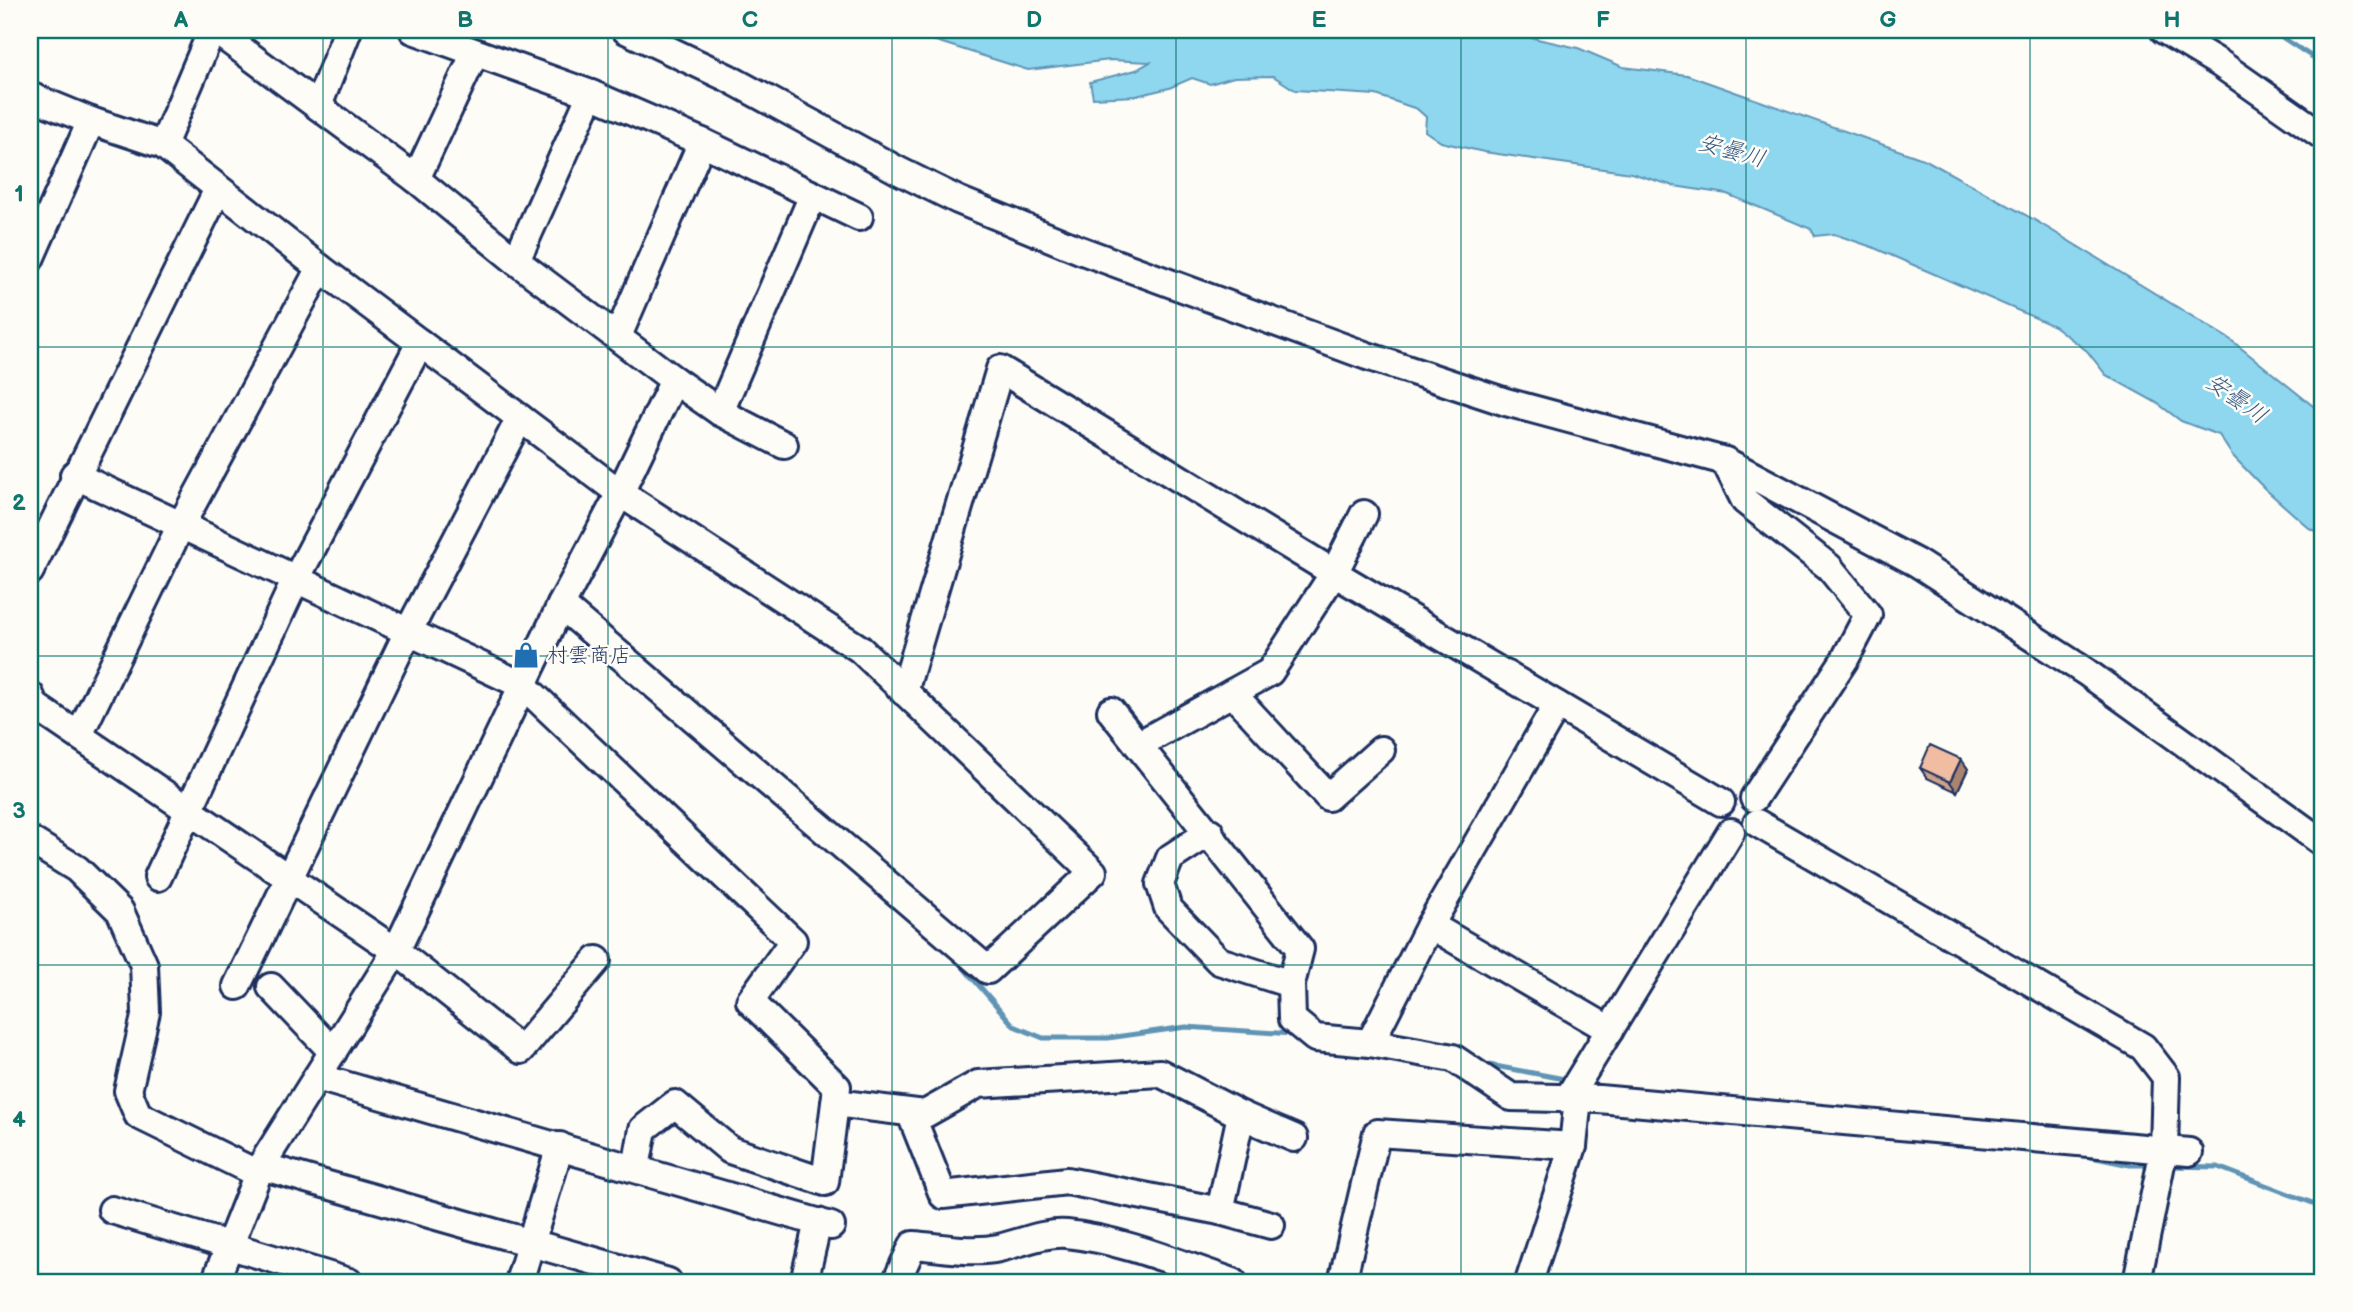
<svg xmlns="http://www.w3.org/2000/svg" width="2353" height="1312" font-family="'Balsamiq Sans','Klee One',sans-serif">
  <rect width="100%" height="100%" fill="#fdfcf7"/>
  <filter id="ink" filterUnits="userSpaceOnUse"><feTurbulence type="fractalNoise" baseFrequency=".0143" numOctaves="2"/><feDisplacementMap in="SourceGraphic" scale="14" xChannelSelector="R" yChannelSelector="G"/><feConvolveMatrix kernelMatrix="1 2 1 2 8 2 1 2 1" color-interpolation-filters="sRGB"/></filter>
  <g filter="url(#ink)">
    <path fill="#8ed7ef" stroke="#6094b5" stroke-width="2" d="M 901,30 L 1497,30 L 1578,48 L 1623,67 L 1687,75 L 1926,160 L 2033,219 L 2231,340 L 2323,414 L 2323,535 L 2309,528 L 2264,488 L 2232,455 L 2219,435 L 2181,421 L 2157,403 L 2106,375 L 2087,351 L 2054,326 L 1872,247 L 1834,234 L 1815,236 L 1811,229 L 1727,194 L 1674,186 L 1631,173 L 1484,152 L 1441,142 L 1425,131 L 1426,117 L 1417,109 L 1376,95 L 1295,90 L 1273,76 L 1234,77 L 1210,84 L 1192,78 L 1169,88 L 1136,96 L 1093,98 L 1090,82 L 1136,70 L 1150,62 L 1110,60 L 1028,70 Z"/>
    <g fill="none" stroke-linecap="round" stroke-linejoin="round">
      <g stroke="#6094b5" stroke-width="5">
        <path d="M 2271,30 L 2323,64"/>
        <path d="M 956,959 L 1014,1026 L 1043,1038 L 1108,1038 L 1186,1027 L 1293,1034"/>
        <path d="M 1479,1063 L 1570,1080"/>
        <path d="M 1586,1083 L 1607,1087"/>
        <path d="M 2081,1155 L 2130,1165 L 2154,1165"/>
        <path d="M 2168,1166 L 2218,1167 L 2323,1207"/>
      </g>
      <g stroke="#1b2f5e" stroke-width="32">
        <g id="minor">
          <path d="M 215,30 L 416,179 L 516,261 L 674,380 L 720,412 L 784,445"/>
          <path d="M 413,30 L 591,94 L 702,142 L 859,217"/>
          <path d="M 626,30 L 728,78 L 899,171 L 958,200 L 1080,250 L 1367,356 L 1506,402 L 1725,461 L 1917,563 L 2086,672 L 2323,843"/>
          <path d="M 2164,30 L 2219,63 L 2323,136"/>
          <path d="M 30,96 L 91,121 L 163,145 L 320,268 L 620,493 L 860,649 L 1093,872 L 988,970 L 561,605"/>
          <path d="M 318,106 L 348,30"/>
          <path d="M 163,145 L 212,30"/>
          <path d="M 416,179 L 475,53"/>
          <path d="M 30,259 L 91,121"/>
          <path d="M 516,261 L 591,94"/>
          <path d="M 618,336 L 702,142"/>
          <path d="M 720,412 L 813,195"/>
          <path d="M 1725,461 L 1745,501 L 1829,567 L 1868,615 L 1845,659 L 1754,798"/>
          <path d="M 74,475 L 524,686 L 793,941 L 750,1001 L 837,1087 L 825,1182 L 730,1150 L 675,1104 L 643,1129 L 636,1168"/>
          <path d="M 30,571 L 218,189"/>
          <path d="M 904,692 L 1000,369 L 1334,573 L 1721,802"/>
          <path d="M 1232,693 L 1328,797 L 1381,750"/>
          <path d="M 30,695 L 35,706 L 396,951 L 521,1050 L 597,960"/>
          <path d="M 1111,711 L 1300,949 L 1291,984 L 1292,1019 L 1315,1038 L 1370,1043 L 1453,1058 L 1511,1097 L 1599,1099 L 2189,1152"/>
          <path d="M 79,735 L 181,525 L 320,268"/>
          <path d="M 1138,745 L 1270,672 L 1334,573 L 1364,514"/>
          <path d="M 1757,823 L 2143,1047 L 2166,1077 L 2164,1149 L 2137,1282"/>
          <path d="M 1210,832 L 1170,858 L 1160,884 L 1168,908 L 1219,961 L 1291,984"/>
          <path d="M 30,840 L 77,869 L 120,911 L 144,965 L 146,1012 L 128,1091 L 138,1115 L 258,1174"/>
          <path d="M 158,877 L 296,579 L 420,343"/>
          <path d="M 1430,925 L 1610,1030"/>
          <path d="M 237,986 L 408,632 L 520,418"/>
          <path d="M 271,987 L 333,1052"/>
          <path d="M 1370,1043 L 1430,925 L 1557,705"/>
          <path d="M 317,1077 L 831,1226"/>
          <path d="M 1568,1098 L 1731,832"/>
          <path d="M 835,1103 L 925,1114 L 978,1084 L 1160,1073 L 1241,1115 L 1220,1211 L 1067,1181 L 943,1195 L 910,1112"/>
          <path d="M 1241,1115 L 1294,1138"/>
          <path d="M 261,1166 L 668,1282"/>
          <path d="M 112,1210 L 349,1282"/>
          <path d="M 1220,1211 L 1271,1225"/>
          <path d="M 215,1282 L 261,1166 L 396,951 L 561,605 L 620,493 L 674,380"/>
          <path d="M 519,1282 L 560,1146"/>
          <path d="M 804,1282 L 818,1222"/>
          <path d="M 896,1282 L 913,1245 C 941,1247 971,1254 999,1248 C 1021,1243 1044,1232 1067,1234 C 1124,1240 1179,1264 1233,1282"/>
          <path d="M 1342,1282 L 1377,1133 L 1573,1146"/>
          <path d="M 1529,1282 L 1573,1146 L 1578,1098"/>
        </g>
      </g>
      <use href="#minor" stroke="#fdfcf7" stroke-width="26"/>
    </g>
    <path fill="#cfa38b" stroke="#1b2f5e" stroke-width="2" d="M 1961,759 L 1968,769 L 1957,792 L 1927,778 L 1920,768 Z"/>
    <path fill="#a98471" stroke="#1b2f5e" stroke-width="2" d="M 1961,759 L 1968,769 L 1957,792 L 1950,782 Z"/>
    <path fill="#f1bda2" stroke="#1b2f5e" stroke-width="2" d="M 1930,745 L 1961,759 L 1950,782 L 1920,768 Z"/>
  </g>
  <path fill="none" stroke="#0f766e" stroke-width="2" stroke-opacity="0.55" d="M 323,30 L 323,1282M 608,30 L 608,1282M 892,30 L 892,1282M 1176,30 L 1176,1282M 1461,30 L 1461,1282M 1746,30 L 1746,1282M 2030,30 L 2030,1282M 30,347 L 2323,347M 30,656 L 2323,656M 30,965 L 2323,965"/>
  <defs>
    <g id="shop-bare" transform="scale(2.1)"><path d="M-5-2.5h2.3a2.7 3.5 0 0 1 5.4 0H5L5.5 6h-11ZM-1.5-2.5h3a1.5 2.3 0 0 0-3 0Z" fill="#1f6fb2" stroke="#fdfcf7" stroke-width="2.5" paint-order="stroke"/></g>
  </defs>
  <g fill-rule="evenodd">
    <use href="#shop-bare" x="526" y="655"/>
  </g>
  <g text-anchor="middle" stroke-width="5" stroke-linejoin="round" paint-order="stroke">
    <g font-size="21" fill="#1b2f5e" stroke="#fdfcf7" text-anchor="start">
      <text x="547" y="662">村雲商店</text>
    </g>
    <g font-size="23" font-style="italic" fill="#385982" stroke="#fdfcf7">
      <text transform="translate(1732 150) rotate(16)" y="8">安曇川</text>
      <text transform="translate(2237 398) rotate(35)" y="8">安曇川</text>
    </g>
  </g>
  <rect width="2353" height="1312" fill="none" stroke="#fdfcf7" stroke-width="77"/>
  <rect x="38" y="38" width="2276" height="1236" fill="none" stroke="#0f766e" stroke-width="2.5"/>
  <g font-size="23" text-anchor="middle" font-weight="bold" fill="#0f766e">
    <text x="181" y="27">A</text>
    <text x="465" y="27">B</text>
    <text x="750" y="27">C</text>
    <text x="1034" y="27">D</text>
    <text x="1319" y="27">E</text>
    <text x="1603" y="27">F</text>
    <text x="1888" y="27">G</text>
    <text x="2172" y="27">H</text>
    <text x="19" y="201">1</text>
    <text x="19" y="510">2</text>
    <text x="19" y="818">3</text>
    <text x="19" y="1127">4</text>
  </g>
</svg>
